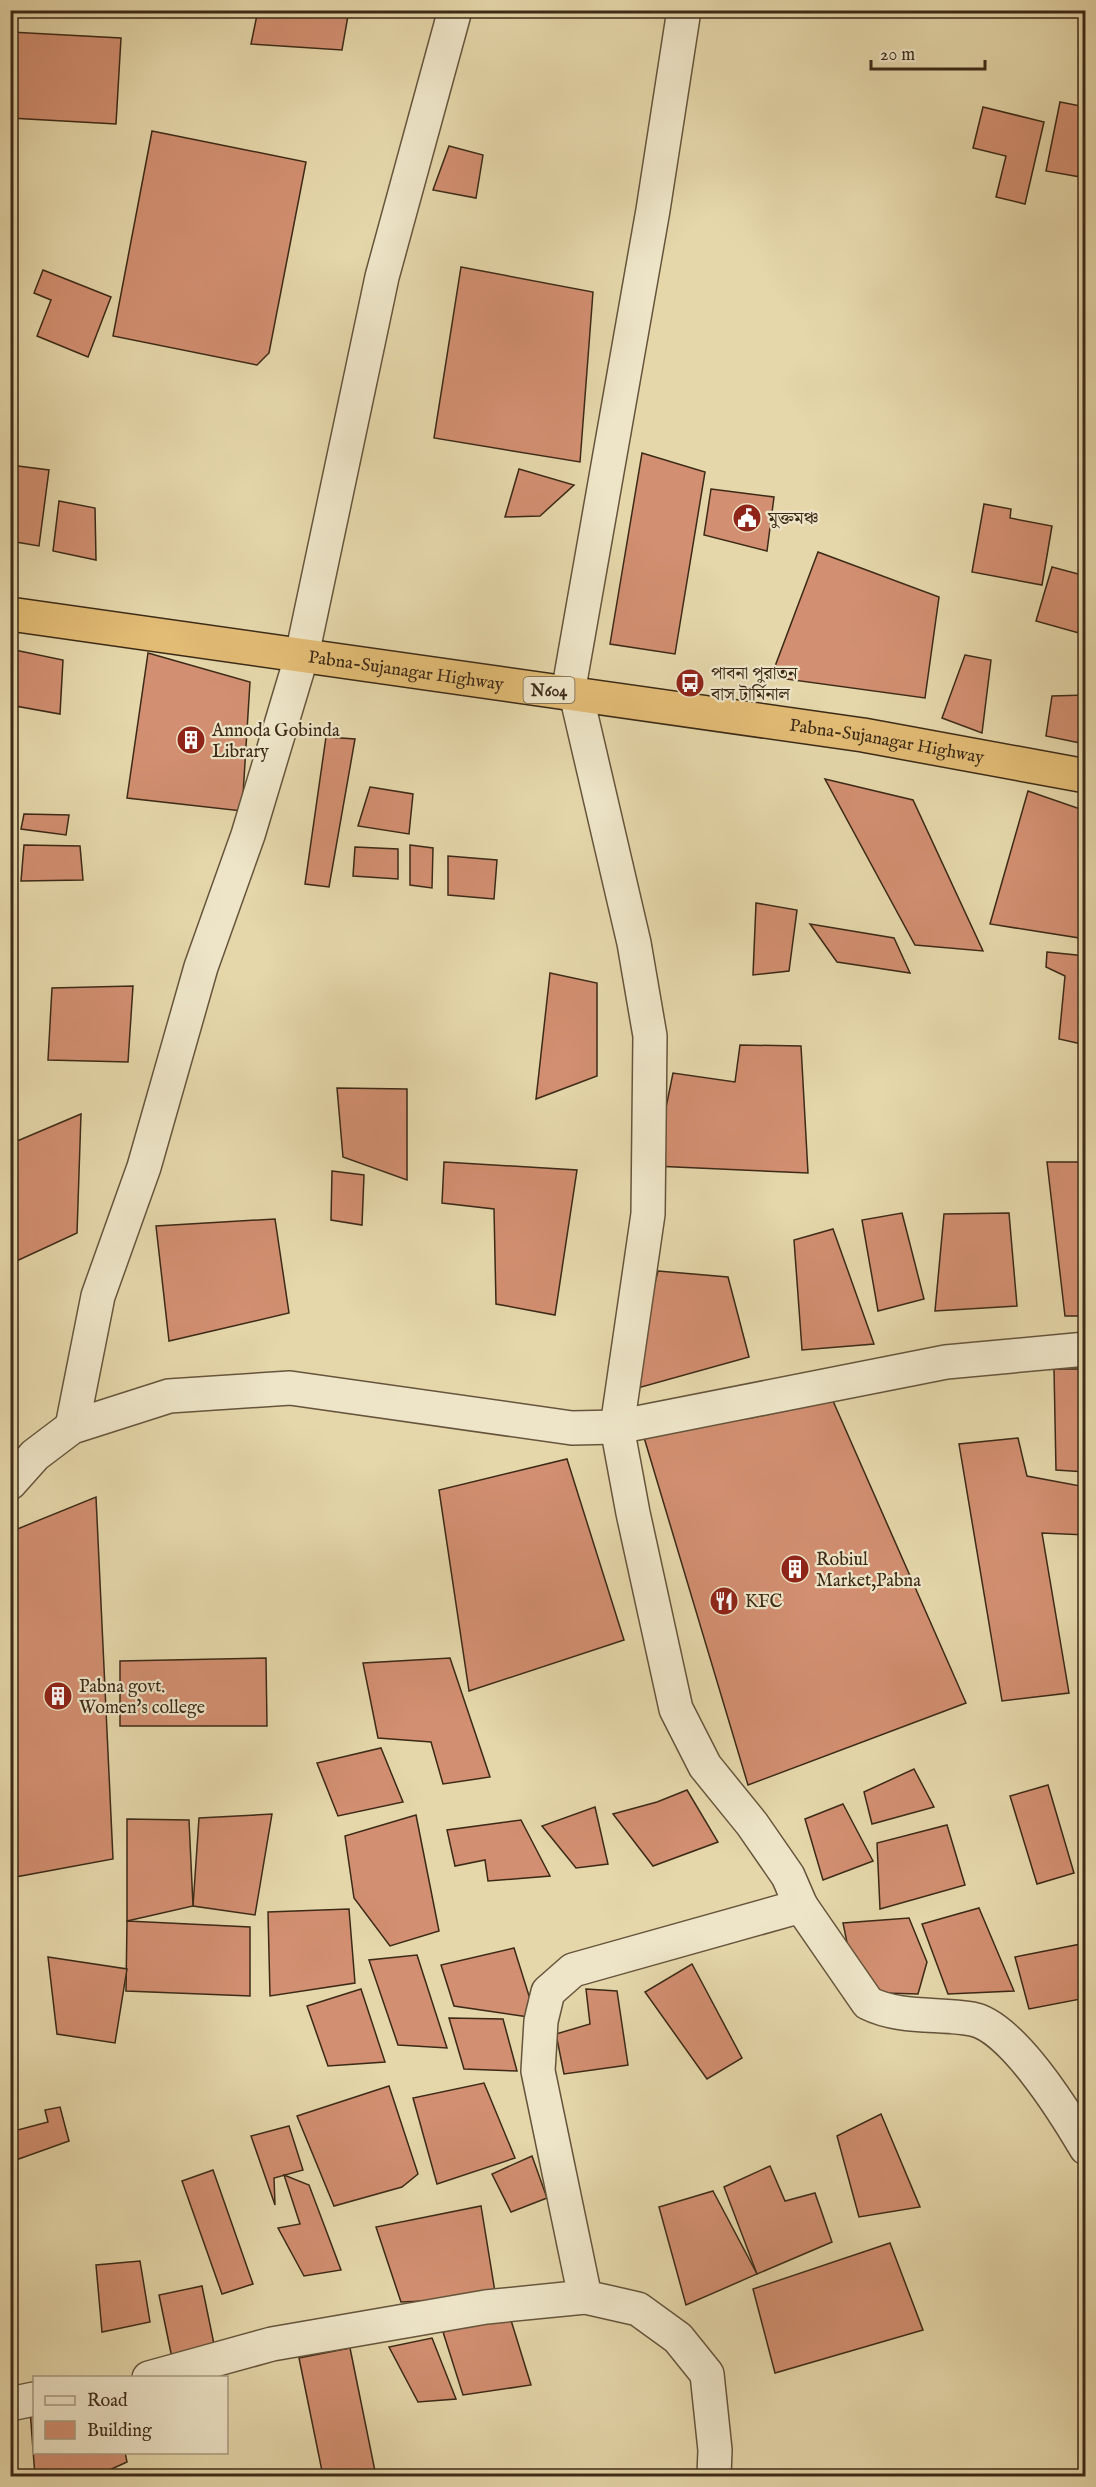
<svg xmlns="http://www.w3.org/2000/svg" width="1096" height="2487" font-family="'IM FELL English','Noto Serif Bengali',serif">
  <rect width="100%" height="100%" fill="#e5d7aa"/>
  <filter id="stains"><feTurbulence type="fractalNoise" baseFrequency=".00333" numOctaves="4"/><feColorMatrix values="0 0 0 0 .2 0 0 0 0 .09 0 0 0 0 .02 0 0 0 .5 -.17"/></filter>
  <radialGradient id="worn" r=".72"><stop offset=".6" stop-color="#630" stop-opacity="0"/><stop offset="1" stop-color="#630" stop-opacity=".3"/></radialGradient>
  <g fill="#d28f71" stroke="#3c2a17" stroke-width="1.5">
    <path d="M 258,10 L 349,10 L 342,50 L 251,44 Z"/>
    <path d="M 10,32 L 121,38 L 116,124 L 10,118 Z"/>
    <path d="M 1060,102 L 1086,107 L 1086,178 L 1046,171 Z"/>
    <path d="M 983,107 L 1044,122 L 1025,204 L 996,197 L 1006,156 L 973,148 Z"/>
    <path d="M 152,131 L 306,162 L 269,353 L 257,365 L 113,336 Z"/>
    <path d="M 449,146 L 483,155 L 476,198 L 433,190 Z"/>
    <path d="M 461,267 L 593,292 L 580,462 L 434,438 Z"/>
    <path d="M 43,270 L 111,297 L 88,357 L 37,336 L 51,300 L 34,293 Z"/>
    <path d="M 642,453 L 705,472 L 675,654 L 610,644 Z"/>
    <path d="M 10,465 L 49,470 L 39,546 L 10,541 Z"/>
    <path d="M 519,469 L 574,485 L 540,516 L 505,517 Z"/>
    <path d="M 711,489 L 774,497 L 767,551 L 704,535 Z"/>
    <path d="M 59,501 L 95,508 L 96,560 L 53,551 Z"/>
    <path d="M 984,504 L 1011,509 L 1010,518 L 1052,526 L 1042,585 L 972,572 Z"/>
    <path d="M 818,552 L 939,597 L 925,698 L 771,677 Z"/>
    <path d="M 1052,567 L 1086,576 L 1086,635 L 1036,621 Z"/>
    <path d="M 10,649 L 63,660 L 60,714 L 10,705 Z"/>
    <path d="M 148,653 L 250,682 L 242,811 L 127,798 Z"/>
    <path d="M 965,655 L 991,660 L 982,733 L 942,718 Z"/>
    <path d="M 1086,695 L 1085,744 L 1046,736 L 1052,696 Z"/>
    <path d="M 326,737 L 355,739 L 329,887 L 305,884 Z"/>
    <path d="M 825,779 L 913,800 L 983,951 L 915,945 Z"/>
    <path d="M 370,787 L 413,794 L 409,834 L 358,826 Z"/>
    <path d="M 1028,791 L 1086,811 L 1086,939 L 990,924 Z"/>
    <path d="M 24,814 L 69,815 L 66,835 L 21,829 Z"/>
    <path d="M 24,845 L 80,846 L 83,880 L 21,881 Z"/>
    <path d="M 410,845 L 433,848 L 432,888 L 410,885 Z"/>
    <path d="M 355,847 L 398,849 L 398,879 L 353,876 Z"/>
    <path d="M 448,856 L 497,860 L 494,899 L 448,895 Z"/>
    <path d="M 756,903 L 797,910 L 789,971 L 753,975 Z"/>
    <path d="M 810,924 L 894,938 L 910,973 L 837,962 Z"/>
    <path d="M 1047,952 L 1086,956 L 1086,1045 L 1059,1039 L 1065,976 L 1046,967 Z"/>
    <path d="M 550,973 L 597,983 L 597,1076 L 536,1099 Z"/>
    <path d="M 133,986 L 128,1062 L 48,1060 L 52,988 Z"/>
    <path d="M 740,1045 L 801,1046 L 808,1173 L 654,1166 L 673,1073 L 735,1082 Z"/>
    <path d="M 337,1088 L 407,1089 L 407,1180 L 343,1157 Z"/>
    <path d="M 81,1114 L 77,1233 L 10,1264 L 10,1144 Z"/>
    <path d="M 444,1162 L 577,1170 L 555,1315 L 496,1304 L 494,1209 L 442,1203 Z"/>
    <path d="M 1047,1162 L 1086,1162 L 1086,1316 L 1065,1316 Z"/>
    <path d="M 332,1171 L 364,1175 L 362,1225 L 331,1220 Z"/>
    <path d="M 902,1213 L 924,1299 L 878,1311 L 862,1220 Z"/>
    <path d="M 1009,1213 L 1017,1306 L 935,1311 L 944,1214 Z"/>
    <path d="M 275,1219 L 289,1313 L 169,1341 L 156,1226 Z"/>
    <path d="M 833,1229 L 874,1344 L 802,1350 L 794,1240 Z"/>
    <path d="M 658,1271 L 728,1277 L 749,1357 L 627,1391 Z"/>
    <path d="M 1054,1369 L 1086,1369 L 1086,1472 L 1056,1470 Z"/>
    <path d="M 833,1401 L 966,1703 L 748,1785 L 643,1434 L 751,1418 Z"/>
    <path d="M 1018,1438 L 1027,1476 L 1086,1487 L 1086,1535 L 1042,1533 L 1069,1693 L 1002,1701 L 959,1444 Z"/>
    <path d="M 567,1459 L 624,1640 L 469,1691 L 439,1490 Z"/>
    <path d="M 96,1497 L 113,1859 L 10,1878 L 10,1532 Z"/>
    <path d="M 266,1658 L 267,1726 L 120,1726 L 120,1661 Z"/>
    <path d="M 450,1658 L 490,1777 L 443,1784 L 431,1742 L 378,1738 L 363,1663 Z"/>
    <path d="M 381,1748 L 403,1802 L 338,1816 L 317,1763 Z"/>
    <path d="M 914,1769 L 934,1807 L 872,1824 L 864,1792 Z"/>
    <path d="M 1048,1785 L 1074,1873 L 1037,1884 L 1010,1796 Z"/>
    <path d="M 687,1790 L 718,1842 L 653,1866 L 613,1814 L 657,1802 Z"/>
    <path d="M 843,1804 L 873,1861 L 823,1880 L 805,1819 Z"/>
    <path d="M 595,1807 L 608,1864 L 576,1868 L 542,1826 Z"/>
    <path d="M 272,1814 L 255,1915 L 193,1906 L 199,1818 Z"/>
    <path d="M 416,1815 L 439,1931 L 390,1946 L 354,1898 L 345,1836 Z"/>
    <path d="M 127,1819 L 189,1820 L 193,1906 L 127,1921 Z"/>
    <path d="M 521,1820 L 550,1876 L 488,1881 L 485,1860 L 455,1866 L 447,1830 Z"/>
    <path d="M 947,1825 L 965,1885 L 880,1909 L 877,1843 Z"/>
    <path d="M 979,1908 L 1014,1991 L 948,1994 L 922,1924 Z"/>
    <path d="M 349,1909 L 355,1983 L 270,1996 L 268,1912 Z"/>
    <path d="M 909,1918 L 927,1962 L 918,1994 L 884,1993 L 852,1967 L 843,1923 Z"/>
    <path d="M 127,1921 L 250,1927 L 250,1996 L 126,1991 Z"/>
    <path d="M 1086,1943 L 1086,1998 L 1029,2009 L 1015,1957 Z"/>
    <path d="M 514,1948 L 536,2018 L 454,2006 L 441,1965 Z"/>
    <path d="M 417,1955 L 447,2048 L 398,2045 L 369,1960 Z"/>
    <path d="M 48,1957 L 127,1969 L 115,2043 L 57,2034 Z"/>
    <path d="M 692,1964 L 742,2058 L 707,2079 L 645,1992 Z"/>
    <path d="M 361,1989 L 385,2062 L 328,2066 L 307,2006 Z"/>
    <path d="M 586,1989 L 617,1991 L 628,2065 L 564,2074 L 556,2034 L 590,2024 Z"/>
    <path d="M 449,2018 L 503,2019 L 517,2071 L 464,2069 Z"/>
    <path d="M 484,2083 L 515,2158 L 437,2184 L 413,2098 Z"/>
    <path d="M 389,2086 L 418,2174 L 402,2187 L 334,2206 L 297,2116 Z"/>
    <path d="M 60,2107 L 69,2141 L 16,2160 L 10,2132 L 48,2122 L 45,2110 Z"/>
    <path d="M 881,2114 L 920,2207 L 859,2217 L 837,2136 Z"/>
    <path d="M 289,2126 L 303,2170 L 274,2178 L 275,2205 L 251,2136 Z"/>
    <path d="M 532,2156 L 547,2198 L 511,2212 L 492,2174 Z"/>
    <path d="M 770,2166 L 785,2201 L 815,2193 L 832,2242 L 757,2274 L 724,2187 Z"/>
    <path d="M 213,2170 L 253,2284 L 222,2294 L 182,2181 Z"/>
    <path d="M 284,2175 L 309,2185 L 341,2270 L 304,2276 L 278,2228 L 300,2224 Z"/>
    <path d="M 713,2191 L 757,2274 L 686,2305 L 659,2207 Z"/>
    <path d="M 481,2206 L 496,2298 L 401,2302 L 376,2227 Z"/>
    <path d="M 890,2243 L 923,2330 L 775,2373 L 753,2289 Z"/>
    <path d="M 140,2261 L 150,2322 L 102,2332 L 96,2265 Z"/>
    <path d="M 202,2286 L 215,2349 L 172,2358 L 159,2295 Z"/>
    <path d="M 510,2317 L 531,2385 L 463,2395 L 443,2332 Z"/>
    <path d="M 432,2338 L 456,2399 L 418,2402 L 389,2347 Z"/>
    <path d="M 350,2348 L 376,2476 L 323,2476 L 299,2358 Z"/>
    <path d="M 30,2410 L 34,2410 L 34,2452 L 125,2452 L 127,2462 L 107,2471 L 107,2476 L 35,2476 Z"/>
  </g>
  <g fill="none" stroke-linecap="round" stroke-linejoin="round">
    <g stroke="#66553c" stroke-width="36">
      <g id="minor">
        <path d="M 568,693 L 653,210 L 684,10"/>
        <path d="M 576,694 L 634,943 L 650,1036 L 648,1214 L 617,1427 L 633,1513 L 676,1709 L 705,1766 L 752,1824 L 788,1876 L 801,1906 L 573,1970 L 548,1992 L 541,2021 L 538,2071 L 585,2297"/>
        <path d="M 72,1427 L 98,1296 L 144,1167 L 201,967 L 248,835 L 302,655 L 382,277 L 455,10"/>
        <path d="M 10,1483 L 35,1455 L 72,1427 L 169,1396 L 290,1388 L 572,1428 L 617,1427 L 946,1362 L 1086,1349"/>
        <path d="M 801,1906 L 868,2003 C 900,2019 938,2013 972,2019 C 1012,2026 1066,2114 1086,2148"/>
        <path d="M 149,2378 L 272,2344 L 486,2307 L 585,2297 L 638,2309 L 678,2338 L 707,2374 L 715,2450 L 714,2476"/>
        <path d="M 10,2404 L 34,2399"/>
      </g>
    </g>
    <g stroke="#3c2a17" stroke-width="36">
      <g id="highway">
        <path id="s1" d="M 10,614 L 863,735 L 1086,776"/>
      </g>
    </g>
    <use href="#minor" stroke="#eee5c8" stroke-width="33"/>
    <use href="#highway" stroke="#e2bc75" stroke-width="33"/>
  </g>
  <defs>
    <g id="civic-disc" transform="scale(1.5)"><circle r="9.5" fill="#8f2418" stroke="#eee5c8"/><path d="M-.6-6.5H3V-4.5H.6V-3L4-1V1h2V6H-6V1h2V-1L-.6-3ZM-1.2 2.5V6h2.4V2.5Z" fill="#fff"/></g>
    <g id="bus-disc" transform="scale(1.5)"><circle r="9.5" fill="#8f2418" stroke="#eee5c8"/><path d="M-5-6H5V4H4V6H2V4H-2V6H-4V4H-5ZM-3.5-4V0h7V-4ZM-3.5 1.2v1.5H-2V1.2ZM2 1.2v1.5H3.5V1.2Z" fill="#fff"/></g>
    <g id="building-disc" transform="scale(1.5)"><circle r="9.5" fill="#8f2418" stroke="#eee5c8"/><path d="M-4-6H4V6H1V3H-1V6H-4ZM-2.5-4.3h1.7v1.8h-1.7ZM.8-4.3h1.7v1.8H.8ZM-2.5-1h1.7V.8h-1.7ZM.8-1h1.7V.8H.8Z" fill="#fff"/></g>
    <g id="restaurant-disc" transform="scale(1.5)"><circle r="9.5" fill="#8f2418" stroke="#eee5c8"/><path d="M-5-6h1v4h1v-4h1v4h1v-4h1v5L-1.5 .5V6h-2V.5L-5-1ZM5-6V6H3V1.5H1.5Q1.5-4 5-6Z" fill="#fff"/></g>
  </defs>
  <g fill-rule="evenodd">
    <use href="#civic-disc" x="747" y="518"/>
    <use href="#bus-disc" x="690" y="683"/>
    <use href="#building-disc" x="191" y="740"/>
    <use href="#building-disc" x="795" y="1569"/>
    <use href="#restaurant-disc" x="724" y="1601"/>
    <use href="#building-disc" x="58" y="1696"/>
  </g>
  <g text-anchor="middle" stroke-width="4.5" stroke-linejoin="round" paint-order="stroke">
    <rect fill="#eee5c8" stroke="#71624c" stroke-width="1.5" x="523.5" y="677" width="51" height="26" rx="4.5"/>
    <g font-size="16" font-weight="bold" fill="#3c2a17">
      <text x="549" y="696">N604</text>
    </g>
    <g font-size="18" fill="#3c2a17" stroke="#eee5c8" text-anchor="start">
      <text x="768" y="524">মুক্তমঞ্চ</text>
      <text x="711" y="679">পাবনা পুরাতন<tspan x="711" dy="21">বাস টার্মিনাল</tspan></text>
      <text x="212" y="736">Annoda Gobinda<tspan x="212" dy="21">Library</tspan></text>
      <text x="816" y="1565">Robiul<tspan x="816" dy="21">Market,Pabna</tspan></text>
      <text x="745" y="1607">KFC</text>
      <text x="79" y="1692">Pabna govt.<tspan x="79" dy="21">Women's college</tspan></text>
    </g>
    <g font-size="18" fill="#3c2a17" stroke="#eee5c8">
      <text dy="6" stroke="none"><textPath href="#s1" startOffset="400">Pabna-Sujanagar Highway</textPath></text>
      <text dy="6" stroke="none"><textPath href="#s1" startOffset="886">Pabna-Sujanagar Highway</textPath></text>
    </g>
  </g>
  <rect width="1096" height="2487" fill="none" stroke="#e5d7aa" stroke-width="36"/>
  <rect x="12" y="12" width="1072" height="2463" fill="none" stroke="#3c2a17" stroke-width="3"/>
  <rect x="18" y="18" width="1060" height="2451" fill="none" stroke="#3c2a17" stroke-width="1.5"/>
  <rect x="33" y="2376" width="195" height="78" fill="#eee5c8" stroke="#a79a81" stroke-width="1.5"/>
  <rect x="45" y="2396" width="30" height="9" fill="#eee5c8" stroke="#a79a81" stroke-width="1.5"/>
  <text x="87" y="2406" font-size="18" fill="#3c2a17">Road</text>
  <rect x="45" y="2421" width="30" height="18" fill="#d28f71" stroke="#a79a81" stroke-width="1.5"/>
  <text x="87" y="2436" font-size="18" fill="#3c2a17">Building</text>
  <path d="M871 60v9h114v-9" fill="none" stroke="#3c2a17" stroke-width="3"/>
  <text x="880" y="60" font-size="18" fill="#3c2a17" stroke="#eee5c8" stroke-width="4.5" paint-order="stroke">20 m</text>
  <rect width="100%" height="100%" filter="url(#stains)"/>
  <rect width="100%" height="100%" fill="url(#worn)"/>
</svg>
